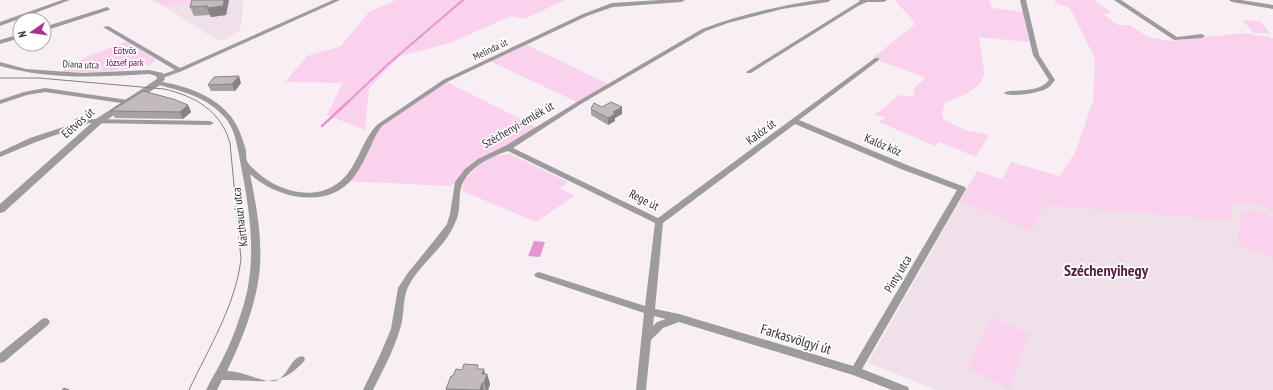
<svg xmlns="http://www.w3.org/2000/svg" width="1273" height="390" font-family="'PT Sans Narrow',sans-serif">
  <rect width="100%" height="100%" fill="#f7eff4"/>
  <g fill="#efe0ea">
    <path d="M 197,0 L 244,0 L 240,30 L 223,41 L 212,37 L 166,7 Z"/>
    <path d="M 1273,191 L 1273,390 L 937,390 L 868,363 L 960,201 L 1031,230 L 1045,205 Z"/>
  </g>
  <g fill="#fad2ed">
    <path d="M 152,0 L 197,0 L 166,7 Z"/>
    <path d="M 396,0 L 565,0 L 524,19 L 511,16 L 450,43 L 400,56 L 369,88 L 365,130 L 327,115 L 343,83 L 285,82 L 307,56 L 341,46 L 369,12 Z"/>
    <path d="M 895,0 L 989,0 L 992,8 L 1023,12 L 1029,42 L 979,37 C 979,43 985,71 984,74 C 980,91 960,97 945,102 L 942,114 L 944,120 L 966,130 L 989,135 L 976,157 L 940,142 L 935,146 L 879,122 L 885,117 L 875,115 L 899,95 L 913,97 L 915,87 L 926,78 L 880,61 L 880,59 L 874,57 L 915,24 C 910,14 901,9 895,0 Z"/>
    <path d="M 1056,0 L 1096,0 L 1095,1 L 1112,13 L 1103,14 L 1118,25 L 1130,25 L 1148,37 L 1169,41 L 1244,33 L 1273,38 L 1273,210 L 1246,202 L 1233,206 L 1228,220 L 1045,205 L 1031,231 L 960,201 L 977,171 L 1002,179 L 1011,162 L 1060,176 L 1076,151 L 1093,101 L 1095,59 L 1070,8 L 1054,3 Z"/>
    <path d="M 1242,20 L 1260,21 L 1271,34 L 1254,33 Z"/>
    <path d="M 127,41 L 156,60 L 149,66 L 95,73 L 62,72 L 84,58 Z"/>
    <path d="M 525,44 L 610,85 L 579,103 L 490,61 Z"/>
    <path d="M 445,81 L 538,128 L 490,155 L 459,181 L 450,186 L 346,181 L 375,130 Z"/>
    <path d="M 510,154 L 568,182 L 560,188 L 574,196 L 536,222 L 462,191 L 464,181 L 478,165 L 492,156 Z"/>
    <path d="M 1250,210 L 1262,212 L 1273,217 L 1273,258 L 1240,245 L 1237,242 L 1242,211 Z"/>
    <path d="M 991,317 L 1030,334 L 1009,388 L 968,368 Z"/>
  </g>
  <path fill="#e896d1" d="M 534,241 L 545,242 L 540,257 L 528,256 Z"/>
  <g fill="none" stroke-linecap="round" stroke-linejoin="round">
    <path stroke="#e896d1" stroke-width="2" d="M 348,102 L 387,65 L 463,0"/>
    <path stroke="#e896d1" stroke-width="2.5" d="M 322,126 L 349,101"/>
    <g fill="#9e9b9d" fill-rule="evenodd">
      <path d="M 62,0 L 70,0 L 0,26 L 0,22 Z"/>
      <path d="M 333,0 L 340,0 L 182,71 L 160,79 L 157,77 L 158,76 L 175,70 L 103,27 L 108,26 L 180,68 Z"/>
      <path d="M 660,0 L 685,0 L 682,2 L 613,7 L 587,16 L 447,82 L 382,126 C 376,133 373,142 369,150 C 365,159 360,168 354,177 C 329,210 277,199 250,174 C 256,204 262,235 260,266 C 257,303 243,338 227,371 C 244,371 262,383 275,381 C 288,378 292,353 304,357 L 305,360 C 279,390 262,379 222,380 L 217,390 L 206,390 C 211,379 218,369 223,358 C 232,341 238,323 244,304 C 257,258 250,212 241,166 C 238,151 236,132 227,120 C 209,97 181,91 155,84 L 155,82 C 160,81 167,83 173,84 C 197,90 225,102 237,126 C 241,134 244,143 246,151 C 246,155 246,160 248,163 C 250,166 254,169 257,172 C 276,190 311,201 335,185 C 358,171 360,141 378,124 L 443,80 L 583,14 L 612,3 Z"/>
      <path d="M 818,0 L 831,0 L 828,2 L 782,9 L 728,23 L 706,31 L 581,104 L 513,148 L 658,218 L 875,58 L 879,58 L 879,60 L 799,120 L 907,165 L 965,187 L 966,189 L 862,369 L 908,387 L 909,390 L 892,390 L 853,375 L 679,322 L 663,328 L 651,340 L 646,390 L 636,390 L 644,313 L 536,277 L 534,275 L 536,273 L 539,272 L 645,306 L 655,223 L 508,151 C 487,158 463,170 460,193 C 459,203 460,214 455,223 C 445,248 420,263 408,287 C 402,300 405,315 400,329 C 394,350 383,370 373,390 L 363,390 L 380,355 L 391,329 L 398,288 L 407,274 L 437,237 L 447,224 L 450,214 L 455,182 L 465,169 L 478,159 L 505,146 L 577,102 L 702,29 C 740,15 778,6 818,0 ZM 795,124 L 901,169 L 957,190 L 853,366 L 679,314 L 655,309 L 663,223 ZM 654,316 L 666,319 L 657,322 L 653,326 Z"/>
      <path d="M 859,0 L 887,0 L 884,2 L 867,2 L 858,6 L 751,73 L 747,73 L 746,72 L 860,1 Z"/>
      <path d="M 1020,0 L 1026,0 L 1039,55 L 1055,80 C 1052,84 1050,87 1046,89 C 1037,93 1011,98 1004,93 L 1005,92 C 1019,89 1039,93 1049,80 L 1033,55 Z"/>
      <path d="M 1114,0 L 1121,0 L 1177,37 L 1202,34 L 1205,36 L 1202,38 L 1174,40 Z"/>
      <path d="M 1229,0 L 1241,0 L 1273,5 L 1273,9 L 1232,2 Z"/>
      <path d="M 107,7 L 110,9 L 109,10 L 44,31 L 44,27 Z"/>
      <path d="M 20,34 L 20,38 L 0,44 L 0,40 Z"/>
      <path d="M 45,88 L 128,100 L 131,102 L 128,104 L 45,92 L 27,95 L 0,104 L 0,100 L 24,92 Z"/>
      <path d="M 88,119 L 210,121 L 214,123 L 210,125 L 89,123 L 36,142 L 0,157 L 0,152 L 30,138 Z"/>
      <path d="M 45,318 L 48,319 L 50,322 L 48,325 L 4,362 L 0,363 L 0,353 L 42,319 Z"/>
    </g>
    <path fill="#9e9b9d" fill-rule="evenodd" d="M 0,62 L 26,69 L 83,73 L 149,70 L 163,73 L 165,79 L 160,85 L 102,123 L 4,212 L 0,213 L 0,204 L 96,119 L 157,79 L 156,76 L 149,74 C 97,77 51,80 0,66 Z"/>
    <path stroke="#858083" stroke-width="1" d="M 0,78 L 39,78 L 164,89 C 195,96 221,111 230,143 L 241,259 C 235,307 209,347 189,390"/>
  </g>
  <g fill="#a7a0a4">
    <path d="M 192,0 L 229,0 L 226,15 L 211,17 L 210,15 L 194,16 L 190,7 Z"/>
    <path d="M 241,83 L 235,91 L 211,91 L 208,85 Z"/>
    <path d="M 188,105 L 191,112 L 183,119 L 115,118 L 111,111 Z"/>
    <path d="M 602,107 L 622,107 L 622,114 L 615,118 L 615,121 L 608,125 L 591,115 L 591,109 Z"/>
    <path d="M 479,369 L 485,374 L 487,374 L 490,384 L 488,390 L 446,390 L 453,376 L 462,370 Z"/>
  </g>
  <g fill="#888286">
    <path d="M 224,0 L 229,0 L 226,15 L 211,17 L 207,8 Z"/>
    <path d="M 239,76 L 241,83 L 235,91 L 232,84 Z"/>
    <path d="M 188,105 L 191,112 L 183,119 L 180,112 Z"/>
    <path d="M 622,107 L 622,114 L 615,118 L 615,121 L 608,125 L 608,118 L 613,112 Z"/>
    <path d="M 484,369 L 486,378 L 487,374 L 490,384 L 488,390 L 486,390 L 482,374 Z"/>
    <path d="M 482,383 L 484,390 L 480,390 Z"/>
  </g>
  <g fill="#c2babf" stroke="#888286">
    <path d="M 192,0 L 224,0 L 223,6 L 207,8 L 208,6 L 190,7 Z"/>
    <path d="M 239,76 L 232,84 L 208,85 L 214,77 Z"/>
    <path d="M 143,91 L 173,99 L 188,105 L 180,112 L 111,111 Z"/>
    <path d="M 611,102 L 622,107 L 613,112 L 615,114 L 608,118 L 591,109 L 594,103 L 602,107 Z"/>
    <path d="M 464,364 L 478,365 L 477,369 L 484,369 L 482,374 L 487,374 L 484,383 L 482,383 L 480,390 L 446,389 L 451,376 L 453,376 L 456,369 L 462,370 Z"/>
    <path d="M 64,388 L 69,390 L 62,390 Z"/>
  </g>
  <g text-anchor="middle" stroke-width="3.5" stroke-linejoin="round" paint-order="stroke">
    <g font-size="10" fill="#322f31" stroke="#fff">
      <text transform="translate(490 49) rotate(-25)" y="4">Melinda út</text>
      <text transform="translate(81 64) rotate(2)" y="4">Diana utca</text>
    </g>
    <g font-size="10" fill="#680156" stroke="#fff">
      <text x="125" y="54">Eötvös<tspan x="125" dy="12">József park</tspan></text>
    </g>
    <g font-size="12" fill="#322f31" stroke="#fff">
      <text transform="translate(78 123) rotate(-41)" y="4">Eötvös út</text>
      <text transform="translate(518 125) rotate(-30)" y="4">Széchenyi-emlék út</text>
      <text transform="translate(761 132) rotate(-37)" y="4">Kalóz út</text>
      <text transform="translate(883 145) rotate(23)" y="4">Kalóz köz</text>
      <text transform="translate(644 200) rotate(27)" y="4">Rege út</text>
      <text transform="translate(240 217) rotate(-97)" y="4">Karthauzi utca</text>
      <text transform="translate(898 274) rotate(-59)" y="4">Pinty utca</text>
    </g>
    <g font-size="14" fill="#322f31" stroke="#fff">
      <text transform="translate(796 339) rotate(17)" y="5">Farkasvölgyi út</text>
    </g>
    <g font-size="16" font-weight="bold" fill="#531c46" stroke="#fff">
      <text x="1106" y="276">Széchenyihegy</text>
    </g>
  </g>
  <g transform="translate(32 32) rotate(257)"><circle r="19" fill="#ffffff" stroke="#adacad"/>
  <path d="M0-3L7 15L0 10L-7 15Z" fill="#a7338d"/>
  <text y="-6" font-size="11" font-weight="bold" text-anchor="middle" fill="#322f31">N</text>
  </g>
</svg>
